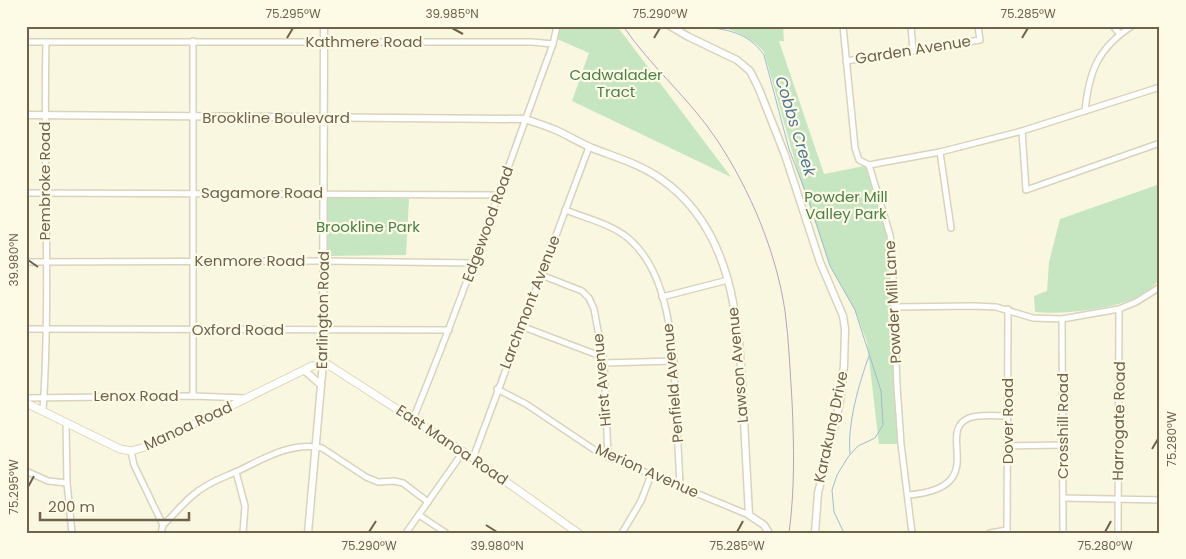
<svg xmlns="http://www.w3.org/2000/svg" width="1186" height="559" font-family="Poppins,sans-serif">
  <rect width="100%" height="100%" fill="#faf7e0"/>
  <g fill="#c5e6c1">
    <path d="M 560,26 L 617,26 L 731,177 L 572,101 L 589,53 L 557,39 Z"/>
    <path d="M 719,26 L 783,26 L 784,41 L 779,41 L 824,174 L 869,165 L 890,235 L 901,444 L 879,444 L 867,342 L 855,310 L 830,266 L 800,179 L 764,52 C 752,38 736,31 719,26 Z"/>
    <path d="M 1160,184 L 1160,280 C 1152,287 1144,294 1135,298 C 1112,309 1060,315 1035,312 L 1034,296 L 1047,291 L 1049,262 L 1060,219 Z"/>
    <path d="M 327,197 L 409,199 L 406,255 L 328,256 Z"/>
  </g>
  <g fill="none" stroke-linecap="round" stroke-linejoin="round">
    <g stroke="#9ebcd2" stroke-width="1">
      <path d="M 700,26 C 727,30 747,31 764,55 L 789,149 L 809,201 L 830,266 L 855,310 L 881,391 L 883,425 L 875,438 L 858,446 L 848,457 L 837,475 L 832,490 L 834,512 L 844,533"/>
      <path d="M 850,454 C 847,425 859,383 869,356"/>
    </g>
    <g stroke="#dad3bb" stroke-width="8">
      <g id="minor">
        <path d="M 843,26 L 855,148 L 859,160 L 869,165"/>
        <path d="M 911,26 L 913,51"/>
        <path d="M 1113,26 L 1120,34"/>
        <path d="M 193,41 L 193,396"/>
        <path d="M 26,42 L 532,42 L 553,44"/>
        <path d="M 846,61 L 980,40 L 978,26"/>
        <path d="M 1085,111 C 1089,71 1098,48 1132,26"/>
        <path d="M 1022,131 L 1026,190 L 1160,143"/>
        <path d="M 940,152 L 951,228"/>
        <path d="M 869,165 L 890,235 L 892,249 L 897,386 L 901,444 L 912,533"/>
        <path d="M 869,165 L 940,152 L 1022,131 L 1160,87"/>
        <path d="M 26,193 L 499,195"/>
        <path d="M 565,210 C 586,218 611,224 628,238 C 672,275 673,353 676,406 C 677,433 679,460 680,487"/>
        <path d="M 26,262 L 324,261 L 474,263"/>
        <path d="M 541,275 L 582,291 L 589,298 L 594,309 L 604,363 L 608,457"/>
        <path d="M 662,297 L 728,280"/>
        <path d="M 894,307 L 974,306 L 996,307 L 1033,318 L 1062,319 L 1119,309 L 1136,302 L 1160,287"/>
        <path d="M 1062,319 L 1063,533"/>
        <path d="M 521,326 L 603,357"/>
        <path d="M 26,329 L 449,330"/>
        <path d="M 604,363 L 674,361"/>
        <path d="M 497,389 L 526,404 L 599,453 L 749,515"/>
        <path d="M 26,398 L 193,396 L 246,398"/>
        <path d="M 43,411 C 51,288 43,165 46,42"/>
        <path d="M 413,419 C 464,295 507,169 553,44 L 557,26"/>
        <path d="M 66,423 L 67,483 L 72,533"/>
        <path d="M 1008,446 L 1063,445"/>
        <path d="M 131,451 L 134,465 L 163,525 L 161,533"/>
        <path d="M 473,458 L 589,147"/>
        <path d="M 26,471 L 48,481 L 67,483"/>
        <path d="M 236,472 L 245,506 L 243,533"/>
        <path d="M 908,495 C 993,488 934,432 969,418 C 980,414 995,416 1007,416"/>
        <path d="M 1063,498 L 1160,500"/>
        <path d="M 419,515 L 446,533"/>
        <path d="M 163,525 C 177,512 189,495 206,486 C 215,480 227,476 238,471 C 263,459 292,441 322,448 L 366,477 L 378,482 L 394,481 L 403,483 L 428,502"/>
        <path d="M 406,533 L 463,452"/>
        <path d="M 622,533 L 641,501 L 651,475"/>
        <path d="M 990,533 L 1007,530"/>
        <path d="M 1007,533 L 1008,309"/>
        <path d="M 1118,533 L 1119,309"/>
      </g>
    </g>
    <g stroke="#dad3bb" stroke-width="9">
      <g id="tertiary">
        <path d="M 670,26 L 689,37 L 737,60 L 750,71 L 759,89 L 785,155 L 820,262 L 843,316 L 845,329 L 844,365 L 840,402 L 818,493 L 815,533"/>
        <path d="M 26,115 L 525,119 C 536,123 547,126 558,131 C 569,136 580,143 592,148 C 615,157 640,164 661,179 C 733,229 739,321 743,401 C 745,439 747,477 749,515 L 764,525 L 769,533"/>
        <path d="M 304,370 L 321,385"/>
        <path d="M 308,533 L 323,363 L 324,26"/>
      </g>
    </g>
    <g stroke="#dfd5b9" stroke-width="9">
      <path id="secondary" d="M 26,403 L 120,449 L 131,451 L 149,446 L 312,366 L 327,364 L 473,458 L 578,533"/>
    </g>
    <use href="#minor" stroke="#fff" stroke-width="5"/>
    <use href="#tertiary" stroke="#fff" stroke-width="6"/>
    <use href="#secondary" stroke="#fff" stroke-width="7"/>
    <path stroke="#bba1c1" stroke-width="1" d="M 623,26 C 651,67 690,99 717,140 C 750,190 776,251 785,311 C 789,341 790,371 792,401 C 794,445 795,489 789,533"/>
  </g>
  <path fill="none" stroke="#6f614a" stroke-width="2" d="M 452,28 L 463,34M 287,38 L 293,28M 654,38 L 660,28M 1022,38 L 1028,28M 28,260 L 38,267M 1152,449 L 1158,439M 28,487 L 34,476M 486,525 L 497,532M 369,532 L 376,521M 737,532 L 743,521M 1105,532 L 1111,521"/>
  <g text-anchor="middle" stroke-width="4.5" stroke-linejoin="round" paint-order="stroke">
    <g font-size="15" fill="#6f614a" stroke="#fdfbe6">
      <text x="364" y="47">Kathmere Road</text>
      <text transform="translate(913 50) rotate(-9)" y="5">Garden Avenue</text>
      <text x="276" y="123">Brookline Boulevard</text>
      <text transform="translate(45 181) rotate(-90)" y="5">Pembroke Road</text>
      <text x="262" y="198">Sagamore Road</text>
      <text transform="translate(488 224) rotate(-70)" y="5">Edgewood Road</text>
      <text x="250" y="266">Kenmore Road</text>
      <text transform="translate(530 302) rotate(-69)" y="5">Larchmont Avenue</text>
      <text transform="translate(893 302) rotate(-93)" y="5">Powder Mill Lane</text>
      <text transform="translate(323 310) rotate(-89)" y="5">Earlington Road</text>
      <text x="238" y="335">Oxford Road</text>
      <text transform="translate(738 365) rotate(-95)" y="5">Lawson Avenue</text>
      <text transform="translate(602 380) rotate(-95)" y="5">Hirst Avenue</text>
      <text transform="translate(673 383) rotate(-95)" y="5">Penfield Avenue</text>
      <text x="136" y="401">Lenox Road</text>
      <text transform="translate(1008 421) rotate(-90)" y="5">Dover Road</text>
      <text transform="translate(1119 421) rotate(-89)" y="5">Harrogate Road</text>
      <text transform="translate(188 426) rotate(-25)" y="5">Manoa Road</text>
      <text transform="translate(1063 426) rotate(-90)" y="5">Crosshill Road</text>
      <text transform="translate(831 427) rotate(-78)" y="5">Karakung Drive</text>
      <text transform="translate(452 445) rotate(34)" y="5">East Manoa Road</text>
      <text transform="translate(647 471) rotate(24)" y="5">Merion Avenue</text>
    </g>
    <g font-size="15" fill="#497f48" stroke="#fdfbe6">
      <text x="616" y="80">Cadwalader<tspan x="616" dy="17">Tract</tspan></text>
      <text x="846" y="202">Powder Mill<tspan x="846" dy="17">Valley Park</tspan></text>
      <text x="368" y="232">Brookline Park</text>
    </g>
    <g font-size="16" font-style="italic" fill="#4f7695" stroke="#fdfbe6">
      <text transform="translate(796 126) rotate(73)" y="6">Cobbs Creek</text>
    </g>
  </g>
  <rect width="1186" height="559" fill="none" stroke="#fdfbe6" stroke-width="55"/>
  <path d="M40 512v8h149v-8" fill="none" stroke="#6f614a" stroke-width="2.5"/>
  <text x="48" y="512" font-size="15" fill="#6f614a" stroke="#fdfbe6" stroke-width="4" paint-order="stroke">200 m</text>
  <rect x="28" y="28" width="1130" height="504" fill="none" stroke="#6f614a" stroke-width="2"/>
  <g font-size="12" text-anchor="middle" fill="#6f614a">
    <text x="293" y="18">75.295°W</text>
    <text x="452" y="18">39.985°N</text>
    <text x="660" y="18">75.290°W</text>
    <text x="1028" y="18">75.285°W</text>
    <text transform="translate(14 260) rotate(-90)" y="4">39.980°N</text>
    <text transform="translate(1172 439) rotate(-90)" y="4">75.280°W</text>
    <text transform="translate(14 487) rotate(-90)" y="4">75.295°W</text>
    <text x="369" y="550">75.290°W</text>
    <text x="497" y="550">39.980°N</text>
    <text x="737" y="550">75.285°W</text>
    <text x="1105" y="550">75.280°W</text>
  </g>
</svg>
